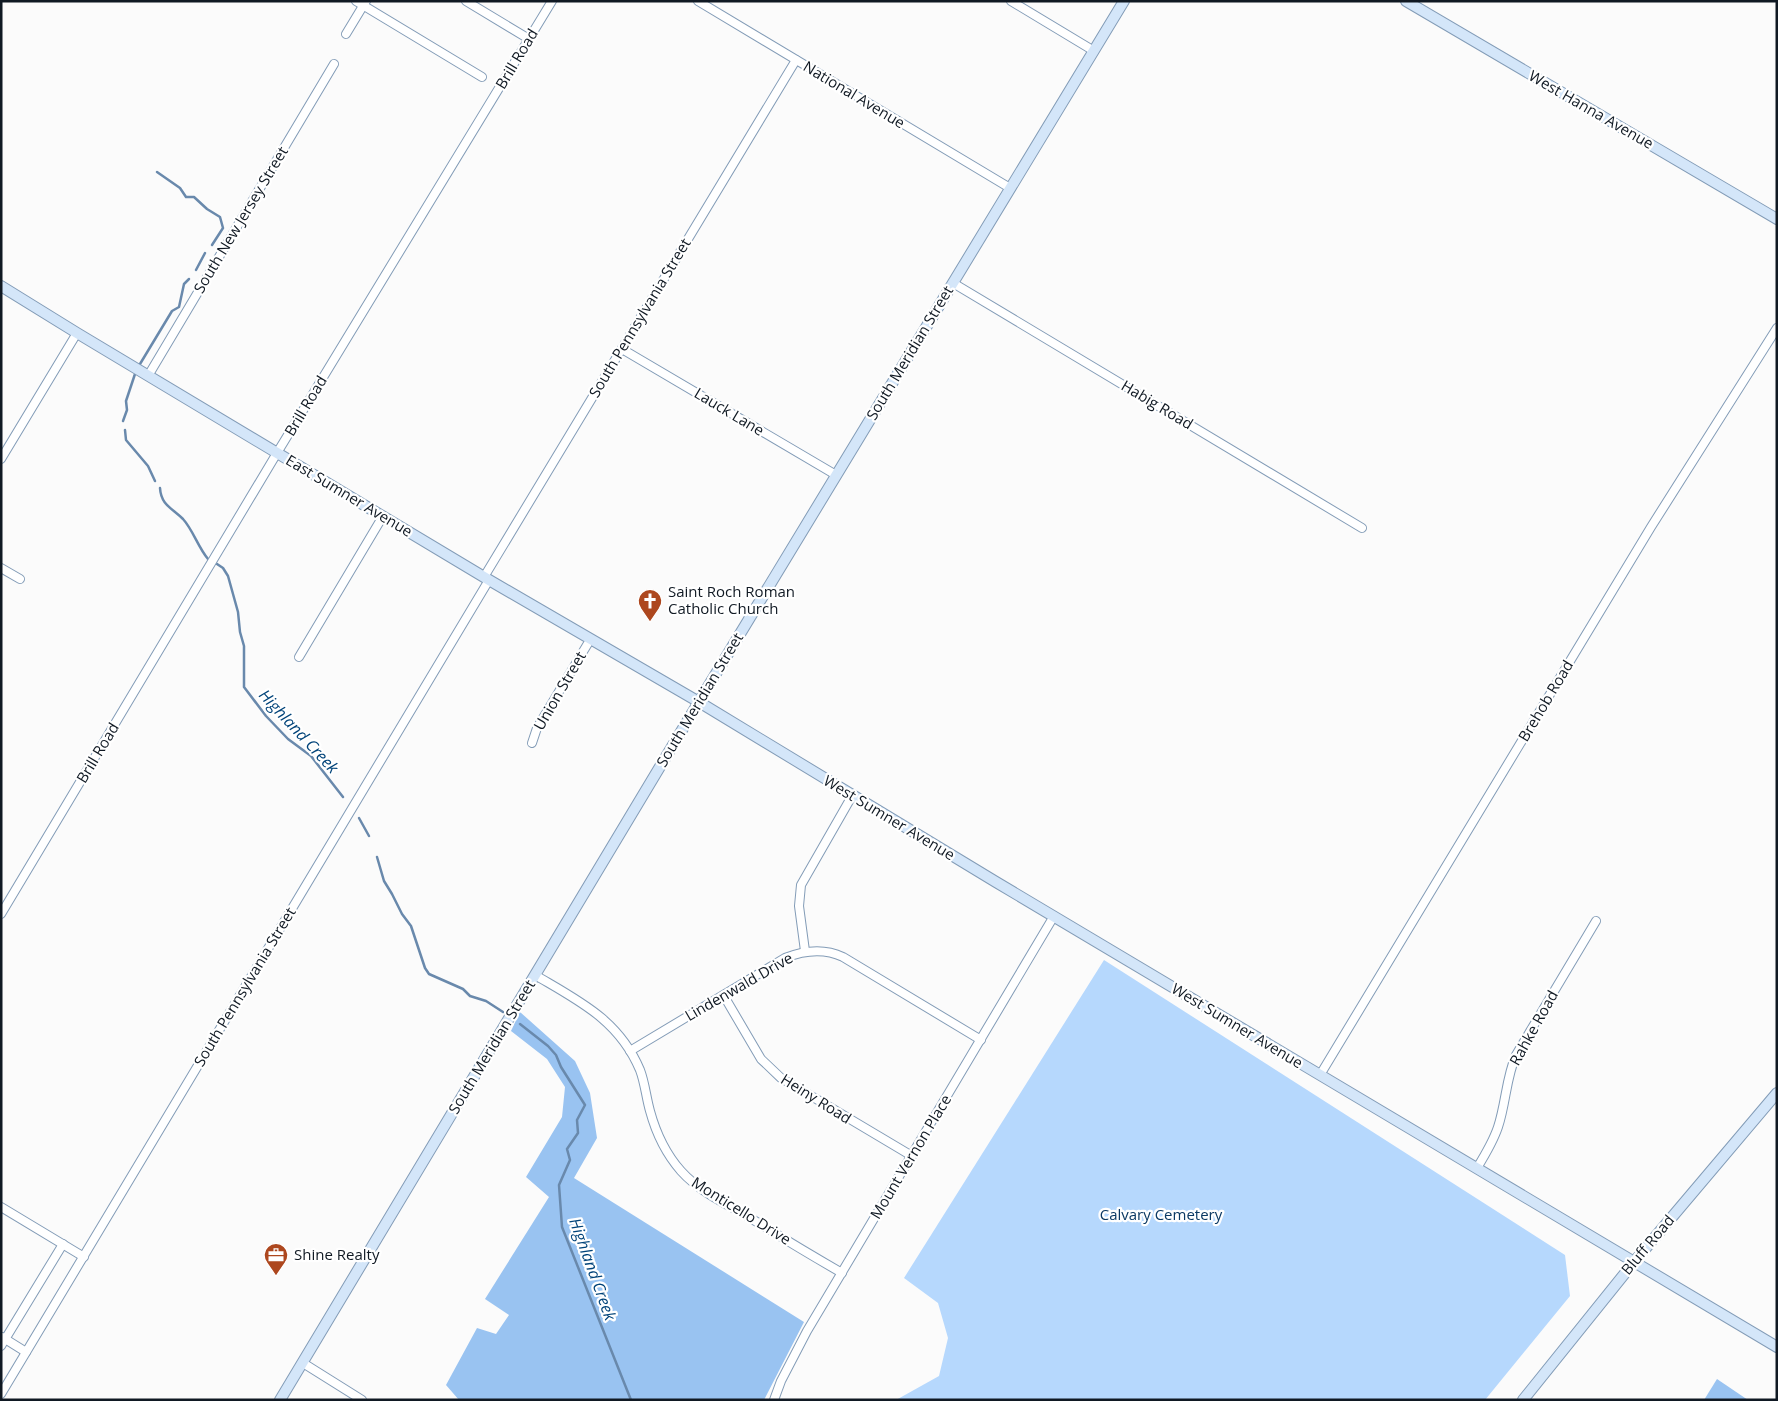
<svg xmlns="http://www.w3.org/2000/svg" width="1778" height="1401" font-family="'Open Sans',sans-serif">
  <rect width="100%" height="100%" fill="#fbfbfb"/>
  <path fill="#b6d8fd" d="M 1104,960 L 1565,1255 L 1570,1296 L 1485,1400 L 896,1400 L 939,1376 L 948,1338 L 938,1303 L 904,1278 Z"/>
  <g fill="#99c3f1">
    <path d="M 520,1012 L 575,1061 L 590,1093 L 597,1138 L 574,1178 L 804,1322 L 764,1400 L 459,1400 L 446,1385 L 477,1328 L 496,1334 L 509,1315 L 485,1299 L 549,1197 L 526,1177 L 562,1117 L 565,1087 L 547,1059 L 511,1031 Z"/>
    <path d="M 1717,1379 L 1748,1400 L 1704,1400 Z"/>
  </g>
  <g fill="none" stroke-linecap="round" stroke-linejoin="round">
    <g stroke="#6989ac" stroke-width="2.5">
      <path d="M 157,172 L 180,188 L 186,197 L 194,197 L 207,209 L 220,217 L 223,228 L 212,245"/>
      <path d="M 196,270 L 205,253"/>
      <path d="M 140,364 L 172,311 L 179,307 L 184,284 L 189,279"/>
      <path d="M 123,421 L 127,410 L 126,401 L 135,374"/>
      <path d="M 125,430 L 126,440 L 148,466 L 155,481"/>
      <path d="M 160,488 C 161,505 172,508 183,519 C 193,530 198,547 208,559"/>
      <path d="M 217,564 L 223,568 L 228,576 L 238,612 L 240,632 L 244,646 L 244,687 L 266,716 L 288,739 L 311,756 L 343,797"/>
      <path d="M 359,818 L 369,836"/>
      <path d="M 377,857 L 384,881 L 392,894 L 402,914 L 411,926 L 425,968 L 429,974 L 463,989 L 470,996 L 486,1001 L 503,1012"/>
      <path d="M 520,1024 L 548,1046 L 556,1055 L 561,1067 L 585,1105 L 577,1120 L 578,1133 L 567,1149 L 570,1160 L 559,1185 L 562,1227 L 631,1400"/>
    </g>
    <g stroke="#839cb7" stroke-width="10">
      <g id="street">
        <path d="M 356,1 L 482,77"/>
        <path d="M 466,1 L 529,39"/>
        <path d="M 698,1 L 1010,188"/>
        <path d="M 1011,1 L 1094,51"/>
        <path d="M 346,34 L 366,1"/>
        <path d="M 953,283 L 1362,528"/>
        <path d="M 622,349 L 836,475"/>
        <path d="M 148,376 L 334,64"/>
        <path d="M 1,459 L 77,333"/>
        <path d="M 1,568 L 20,579"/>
        <path d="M 484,577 L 796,60"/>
        <path d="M 299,657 L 383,516"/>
        <path d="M 532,743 L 537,728 L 590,640"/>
        <path d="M 1,914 L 277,453 L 552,1"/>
        <path d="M 805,951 L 799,906 L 801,885 L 852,796"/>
        <path d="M 535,975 C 579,1001 619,1020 640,1070 C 645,1083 646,1097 650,1111 C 656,1133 666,1154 681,1171 C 698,1190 722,1202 744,1214 C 776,1234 809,1254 842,1273"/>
        <path d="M 724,996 L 761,1059 L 781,1078 L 912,1156"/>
        <path d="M 630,1051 L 785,958 C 805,950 824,948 843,957 L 981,1040"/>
        <path d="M 1320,1075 L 1651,527 L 1777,328"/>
        <path d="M 1477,1168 C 1485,1155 1493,1142 1498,1127 C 1506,1103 1506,1078 1516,1055 L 1596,921"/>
        <path d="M 1,1207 L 84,1257"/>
        <path d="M 2,1337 L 26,1352"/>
        <path d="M 1,1346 L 63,1244"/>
        <path d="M 303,1363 L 362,1400"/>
        <path d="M 1,1394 L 489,580"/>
        <path d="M 774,1400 L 781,1381 L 807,1331 L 1054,916"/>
      </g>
    </g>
    <g stroke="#839cb7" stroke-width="12">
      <g id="secondary">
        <path d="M 1406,1 L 1777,219"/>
        <path d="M 1,286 L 77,333 L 489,580 L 699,702 L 996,882 L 1777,1347"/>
        <path d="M 280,1400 L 706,690 L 1124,1"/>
        <path d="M 1523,1400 L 1634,1262 L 1777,1093"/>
      </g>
    </g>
    <use href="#street" stroke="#fff" stroke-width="8"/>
    <use href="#secondary" stroke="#d4e6f9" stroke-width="10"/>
  </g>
  <defs>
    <g id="church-pin" transform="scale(1.25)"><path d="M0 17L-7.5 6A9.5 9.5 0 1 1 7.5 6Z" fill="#ad471e" stroke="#fff"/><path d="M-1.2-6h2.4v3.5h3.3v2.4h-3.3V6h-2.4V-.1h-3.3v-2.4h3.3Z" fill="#fff"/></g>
    <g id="office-pin" transform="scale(1.25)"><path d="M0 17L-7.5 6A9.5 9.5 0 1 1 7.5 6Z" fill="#ad471e" stroke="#fff"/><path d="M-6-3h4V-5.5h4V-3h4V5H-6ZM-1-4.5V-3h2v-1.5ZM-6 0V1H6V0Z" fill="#fff"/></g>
  </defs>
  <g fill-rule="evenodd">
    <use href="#church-pin" x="650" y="601"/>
    <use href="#office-pin" x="276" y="1255"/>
  </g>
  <g text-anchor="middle" stroke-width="4.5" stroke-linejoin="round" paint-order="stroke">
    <g font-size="15" fill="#101923" stroke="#fff">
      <text transform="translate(517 59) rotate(-59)" y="5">Brill Road</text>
      <text transform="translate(854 95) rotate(31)" y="5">National Avenue</text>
      <text transform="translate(1591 110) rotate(30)" y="5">West Hanna Avenue</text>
      <text transform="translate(241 220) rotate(-59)" y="5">South New Jersey Street</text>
      <text transform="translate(640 318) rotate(-59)" y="5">South Pennsylvania Street</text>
      <text transform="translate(910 353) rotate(-59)" y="5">South Meridian Street</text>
      <text transform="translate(1157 405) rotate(31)" y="5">Habig Road</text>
      <text transform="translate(306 406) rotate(-59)" y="5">Brill Road</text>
      <text transform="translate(729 412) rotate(31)" y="5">Lauck Lane</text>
      <text transform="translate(349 496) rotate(31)" y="5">East Sumner Avenue</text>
      <text transform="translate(560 691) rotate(-60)" y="5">Union Street</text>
      <text transform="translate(700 700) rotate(-59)" y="5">South Meridian Street</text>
      <text transform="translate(1546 701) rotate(-59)" y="5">Brehob Road</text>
      <text transform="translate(98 753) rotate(-59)" y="5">Brill Road</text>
      <text transform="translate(889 818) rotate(31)" y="5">West Sumner Avenue</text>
      <text transform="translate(245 987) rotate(-59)" y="5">South Pennsylvania Street</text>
      <text transform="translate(739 987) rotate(-30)" y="5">Lindenwald Drive</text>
      <text transform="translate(1237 1026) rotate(31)" y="5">West Sumner Avenue</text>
      <text transform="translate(1534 1028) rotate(-61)" y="5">Rahke Road</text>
      <text transform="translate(492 1047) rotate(-59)" y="5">South Meridian Street</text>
      <text transform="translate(816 1099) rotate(32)" y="5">Heiny Road</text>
      <text transform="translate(911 1157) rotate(-59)" y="5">Mount Vernon Place</text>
      <text transform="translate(741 1211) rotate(32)" y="5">Monticello Drive</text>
      <text transform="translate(1648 1245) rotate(-50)" y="5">Bluff Road</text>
    </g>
    <g font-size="15" fill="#101923" stroke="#fff" text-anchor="start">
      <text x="668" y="597">Saint Roch Roman<tspan x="668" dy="17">Catholic Church</tspan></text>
      <text x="294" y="1260">Shine Realty</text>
    </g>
    <g font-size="15" fill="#0b3963" stroke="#fff">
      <text x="1161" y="1220">Calvary Cemetery</text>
    </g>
    <g font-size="16" font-style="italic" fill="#004379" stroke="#fff">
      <text transform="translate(299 731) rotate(47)" y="6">Highland Creek</text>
      <text transform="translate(593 1269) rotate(70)" y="6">Highland Creek</text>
    </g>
  </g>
  <rect width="1778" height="1401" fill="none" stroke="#101923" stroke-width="5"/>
</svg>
